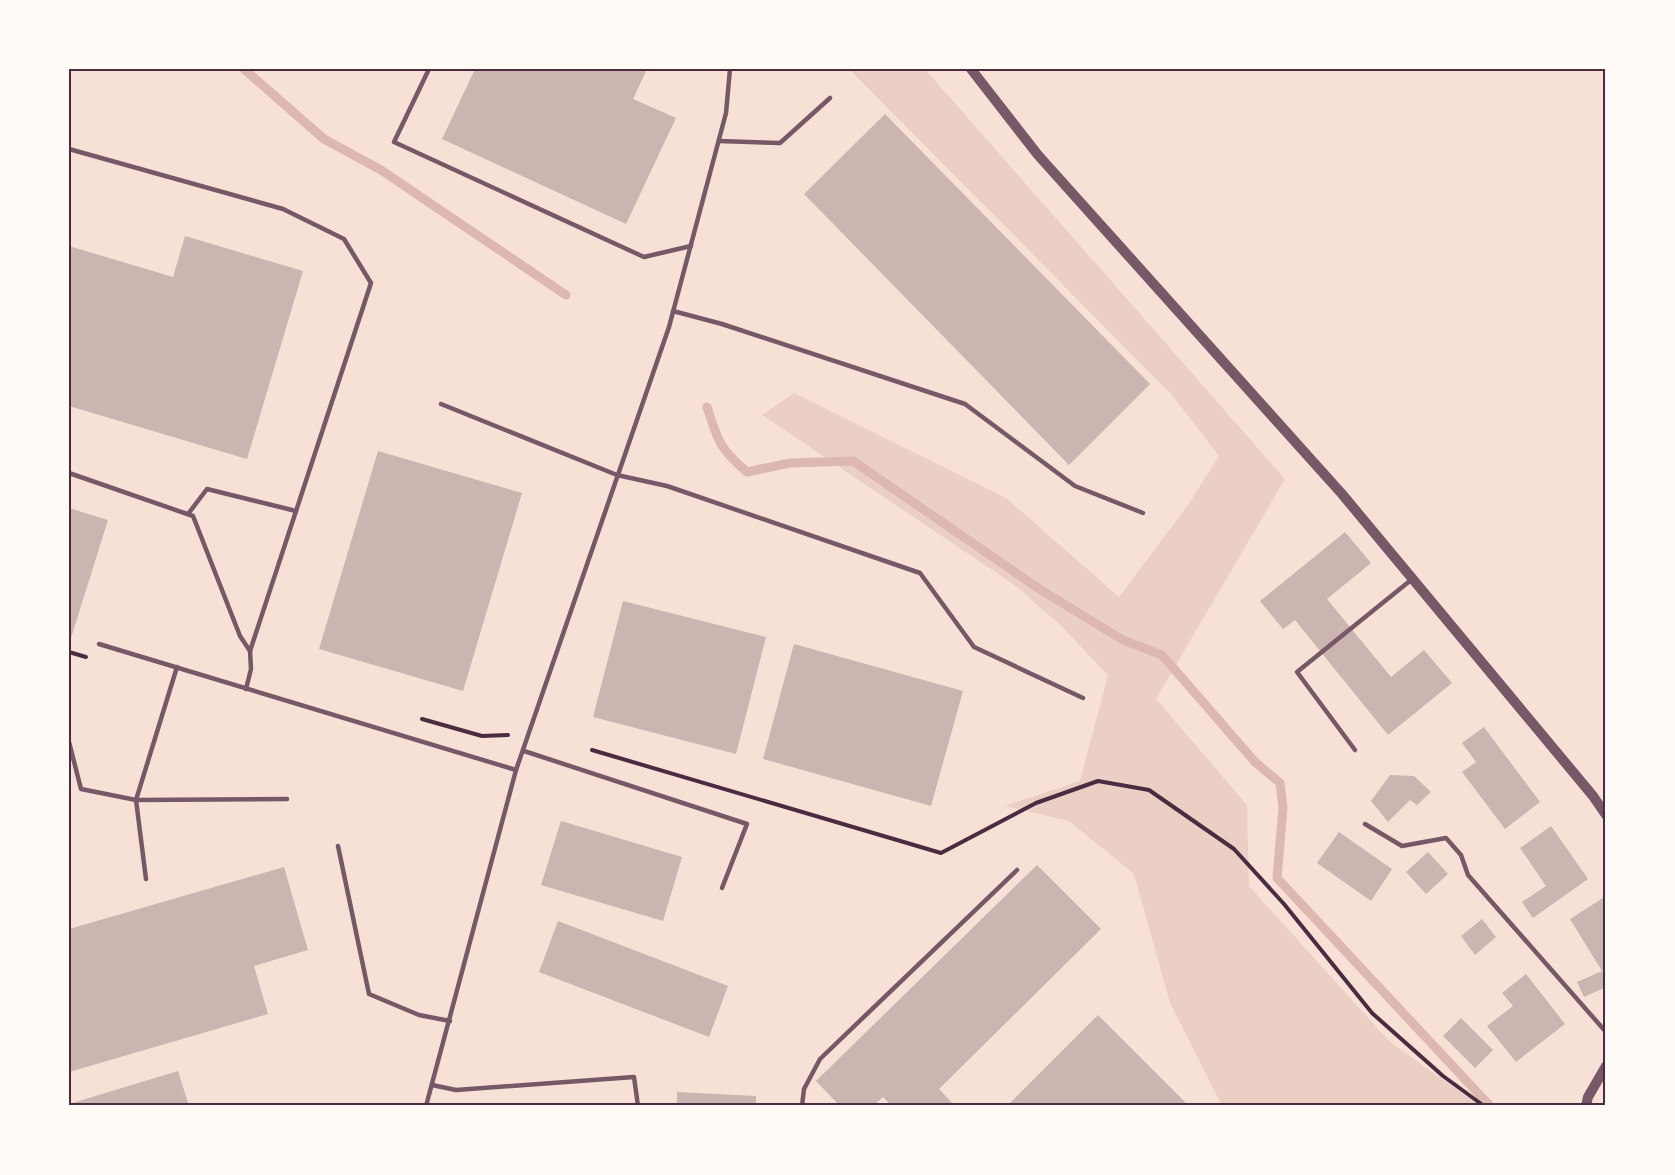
<svg xmlns="http://www.w3.org/2000/svg" width="1675" height="1175" font-family="Cabin,sans-serif">
  <rect width="100%" height="100%" fill="#f7e1d7"/>
  <path fill="#ebcfc5" d="M 849,69 L 925,69 L 1285,479 L 1156,699 L 1247,805 L 1249,886 L 1390,1042 L 1480,1106 L 1222,1106 L 1170,1003 L 1134,874 L 1069,821 L 1005,806 L 1080,781 L 1108,675 L 1059,624 L 1016,586 L 762,415 L 794,393 L 1006,498 L 1119,597 L 1188,505 L 1219,456 L 1172,395 Z"/>
  <g fill="none" stroke-linecap="round" stroke-linejoin="round">
    <g stroke="#dcb8b0" stroke-width="9">
      <path d="M 244,69 L 324,139 L 381,170 L 566,295"/>
      <path d="M 707,407 C 718,441 719,448 747,472 L 790,463 L 853,461 L 1041,590 L 1123,640 L 1162,655 L 1255,762 L 1280,783 L 1283,808 L 1277,878 L 1490,1106"/>
    </g>
  </g>
  <g fill="#ccb4b1">
    <path d="M 475,69 L 647,69 L 633,99 L 676,118 L 626,224 L 442,139 Z"/>
    <path d="M 885,114 L 1150,384 L 1069,465 L 804,194 Z"/>
    <path d="M 185,236 L 303,271 L 247,459 L 69,406 L 69,246 L 173,277 Z"/>
    <path d="M 378,451 L 522,493 L 463,691 L 319,649 Z"/>
    <path d="M 69,508 L 108,520 L 70,641 L 69,641 Z"/>
    <path d="M 1345,532 L 1371,563 L 1327,599 L 1391,677 L 1424,650 L 1452,683 L 1388,735 L 1295,620 L 1283,629 L 1260,601 Z"/>
    <path d="M 623,601 L 766,637 L 736,754 L 593,717 Z"/>
    <path d="M 794,644 L 963,691 L 931,806 L 763,759 Z"/>
    <path d="M 1484,727 L 1540,802 L 1505,829 L 1462,772 L 1476,762 L 1462,743 Z"/>
    <path d="M 1390,775 L 1414,776 L 1431,792 L 1417,805 L 1410,800 L 1388,822 L 1371,801 Z"/>
    <path d="M 561,821 L 682,857 L 663,921 L 541,885 Z"/>
    <path d="M 1551,826 L 1588,879 L 1533,918 L 1522,902 L 1546,886 L 1520,848 Z"/>
    <path d="M 1339,832 L 1392,869 L 1371,901 L 1317,863 Z"/>
    <path d="M 1428,852 L 1448,874 L 1426,894 L 1406,872 Z"/>
    <path d="M 1037,865 L 1101,929 L 939,1089 L 955,1106 L 892,1106 L 883,1097 L 873,1106 L 840,1106 L 816,1081 Z"/>
    <path d="M 284,867 L 308,950 L 254,966 L 268,1014 L 69,1072 L 69,929 Z"/>
    <path d="M 1606,896 L 1606,968 L 1602,971 L 1606,980 L 1606,987 L 1584,997 L 1577,982 L 1602,971 L 1570,919 Z"/>
    <path d="M 1482,919 L 1496,937 L 1475,955 L 1461,936 Z"/>
    <path d="M 558,921 L 728,986 L 709,1037 L 539,972 Z"/>
    <path d="M 1526,974 L 1565,1024 L 1516,1062 L 1487,1026 L 1513,1006 L 1502,993 Z"/>
    <path d="M 1098,1015 L 1189,1106 L 1007,1106 Z"/>
    <path d="M 1461,1018 L 1493,1050 L 1475,1068 L 1443,1036 Z"/>
    <path d="M 178,1071 L 189,1106 L 69,1106 L 69,1104 Z"/>
    <path d="M 677,1092 L 756,1096 L 756,1106 L 677,1106 Z"/>
  </g>
  <g fill="none" stroke-linecap="round" stroke-linejoin="round">
    <g stroke="#4a2c40" stroke-width="4">
      <path d="M 69,652 L 86,657"/>
      <path d="M 422,719 L 482,736 L 508,735"/>
      <path d="M 592,750 L 941,853 L 1036,803 L 1098,781 L 1149,790 L 1234,849 L 1284,904 L 1372,1013 L 1443,1076 L 1484,1106"/>
    </g>
    <g stroke="#755966" stroke-width="4.5">
      <path d="M 429,69 L 394,142 L 644,257 L 691,246"/>
      <path d="M 719,141 L 780,143 L 830,98"/>
      <path d="M 69,149 L 283,209 L 344,239 L 371,283 L 250,651 L 251,669 L 246,689"/>
      <path d="M 673,311 L 722,324 L 965,404 L 1075,486 L 1143,513"/>
      <path d="M 441,404 L 617,475 L 667,486 L 920,573 L 974,647 L 1083,698"/>
      <path d="M 69,473 L 193,516 L 240,636 L 250,651"/>
      <path d="M 188,514 L 207,489 L 296,511"/>
      <path d="M 99,644 L 516,770"/>
      <path d="M 69,742 L 81,789 L 136,800 L 287,799"/>
      <path d="M 1355,750 L 1297,672 L 1411,580"/>
      <path d="M 524,751 L 747,824 L 722,888"/>
      <path d="M 1365,824 L 1402,846 L 1446,838 L 1461,855 L 1468,875 L 1606,1032"/>
      <path d="M 338,846 L 369,994 L 419,1015 L 450,1021"/>
      <path d="M 146,879 L 136,800 L 177,667"/>
      <path d="M 432,1085 L 456,1090 L 634,1077 L 638,1106"/>
      <path d="M 426,1106 L 516,770 L 669,327 L 726,113 L 730,69"/>
      <path d="M 802,1106 L 804,1089 L 820,1059 L 1017,870"/>
    </g>
    <g stroke="#755966" stroke-width="10">
      <path d="M 971,69 L 1038,155 L 1342,494 L 1593,796 L 1606,815"/>
      <path d="M 1586,1106 L 1588,1097 L 1606,1066"/>
    </g>
  </g>
  <rect width="1675" height="1175" fill="none" stroke="#fffaf5" stroke-width="141"/>
  <rect x="70" y="70" width="1534" height="1034" fill="none" stroke="#4a2c40" stroke-width="2"/>
</svg>
